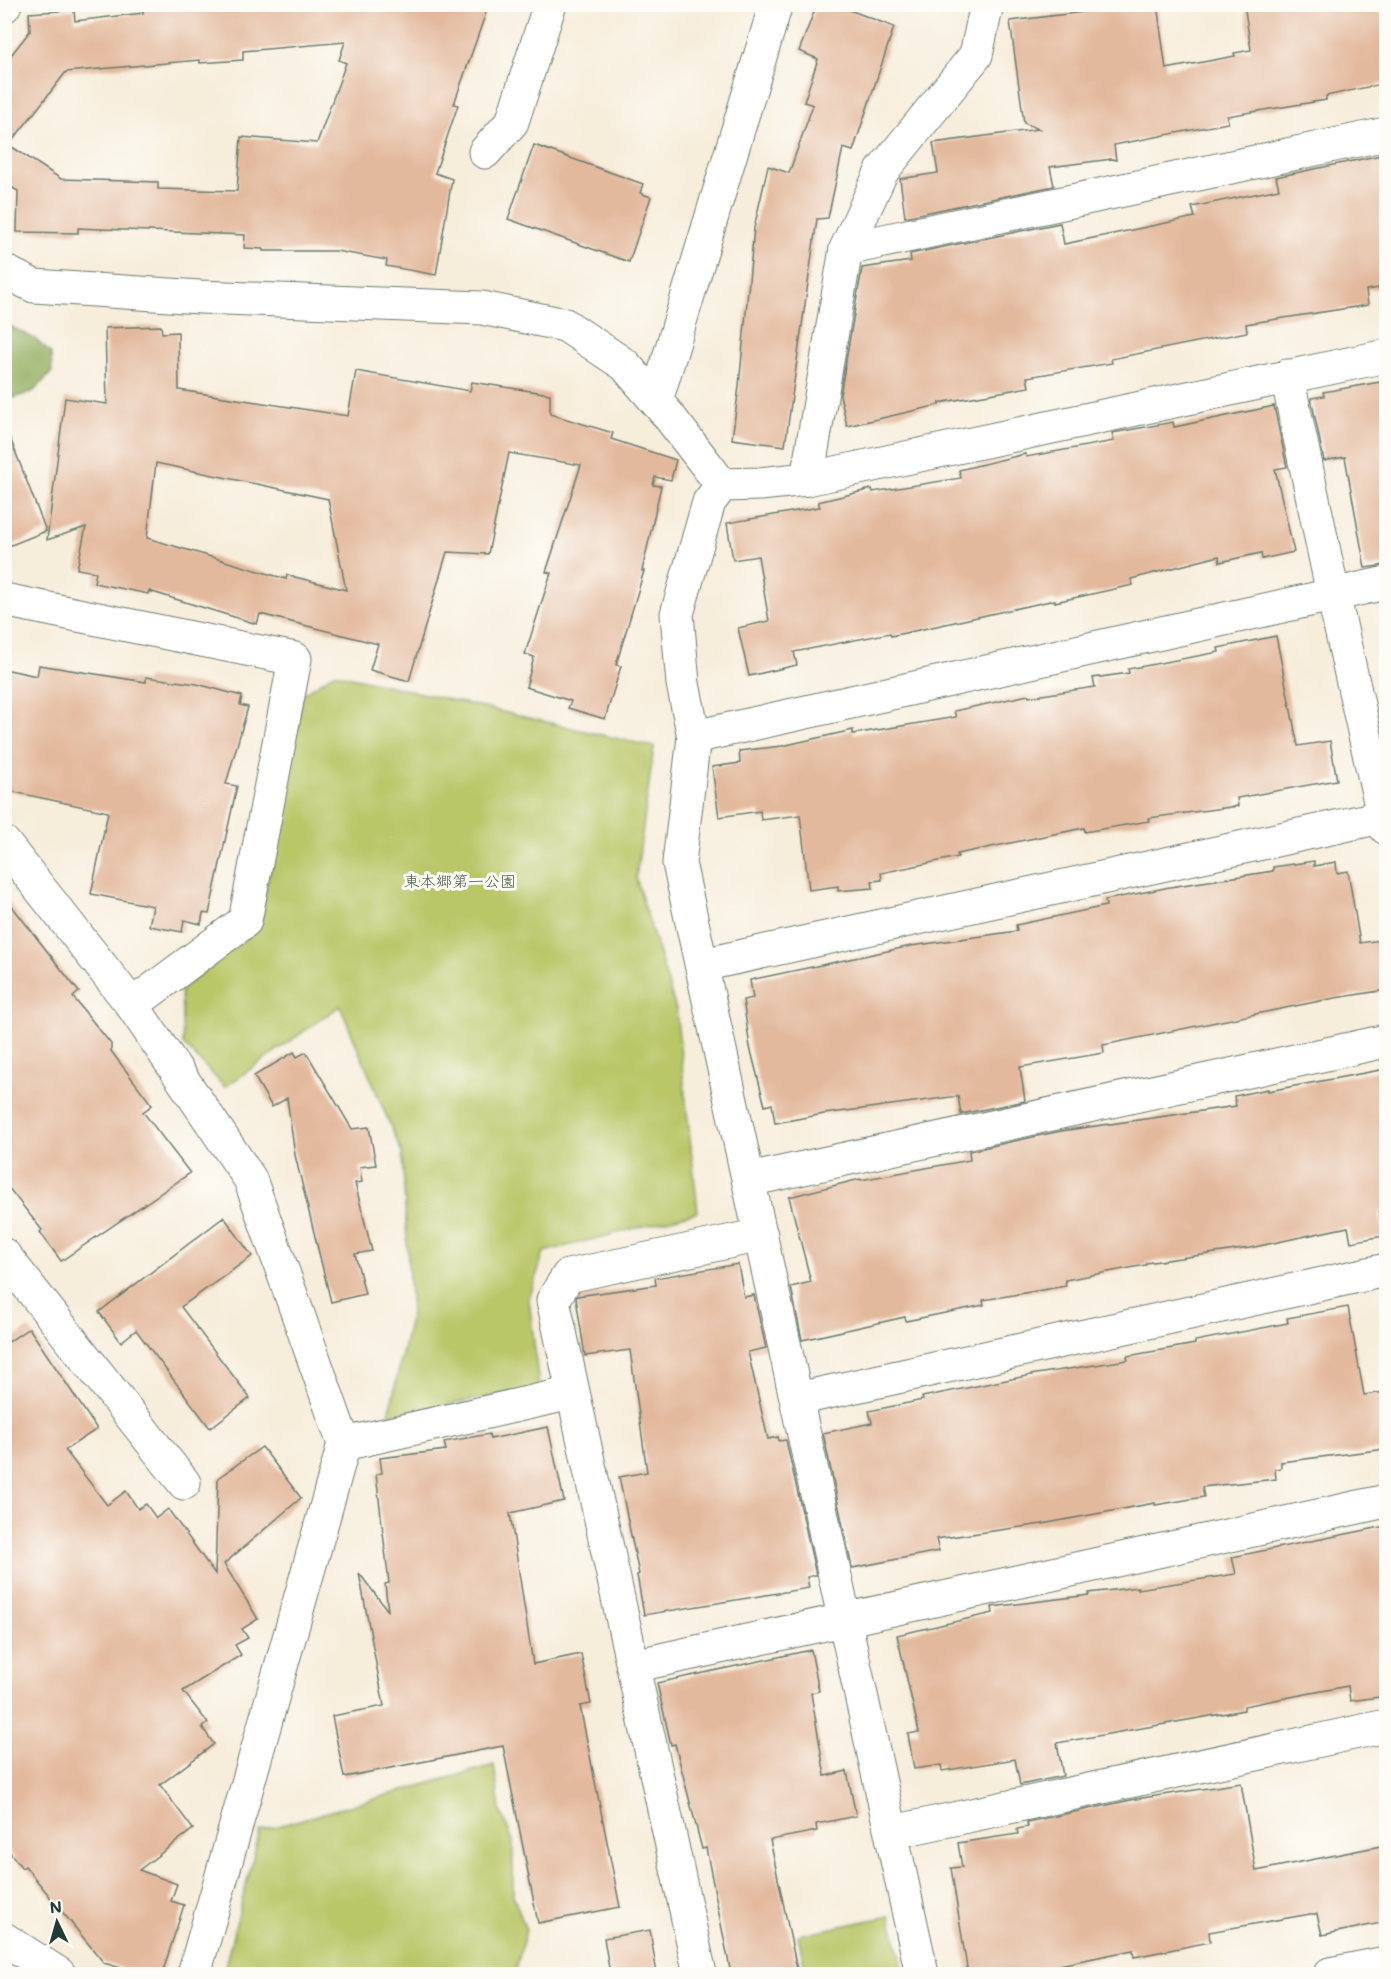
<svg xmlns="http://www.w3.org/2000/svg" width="1391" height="1979" font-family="Mali,'Klee One',sans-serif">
  <rect width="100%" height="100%" fill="#fdfcf7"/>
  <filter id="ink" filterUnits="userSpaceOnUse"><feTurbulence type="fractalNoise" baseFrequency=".0167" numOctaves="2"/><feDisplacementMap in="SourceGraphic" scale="12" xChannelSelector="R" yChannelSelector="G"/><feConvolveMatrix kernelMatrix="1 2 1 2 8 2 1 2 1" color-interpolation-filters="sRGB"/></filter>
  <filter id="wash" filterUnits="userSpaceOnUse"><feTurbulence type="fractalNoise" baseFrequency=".008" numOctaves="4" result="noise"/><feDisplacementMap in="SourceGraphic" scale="24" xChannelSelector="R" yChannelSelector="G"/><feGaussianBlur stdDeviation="1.35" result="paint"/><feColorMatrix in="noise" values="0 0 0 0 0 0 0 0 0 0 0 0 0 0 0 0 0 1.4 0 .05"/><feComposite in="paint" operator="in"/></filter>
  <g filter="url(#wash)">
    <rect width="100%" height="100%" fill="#f7eddb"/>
    <g fill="#b9c769" stroke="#6c824e" stroke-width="1.5">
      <path d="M 334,673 L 654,747 L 636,878 L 676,1010 L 698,1212 L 544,1252 L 529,1299 L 539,1388 L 389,1415 L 411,1313 L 402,1153 L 340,1006 L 225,1087 L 183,1044 L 181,990 L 259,928 L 303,694 Z"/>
      <path d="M 494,1765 L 500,1809 L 513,1841 L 513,1895 L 526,1930 L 515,1974 L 223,1974 L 260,1831 Z"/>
      <path d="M 890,1916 L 905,1974 L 806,1974 L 798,1935 Z"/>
    </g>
    <path fill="#92ac5d" stroke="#587448" stroke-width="1.5" d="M 4,323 L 35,339 L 51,353 L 52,372 L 34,391 L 5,401 Z"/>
    <g id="blocks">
      <g fill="#e3b99d" fill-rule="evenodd">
        <path d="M 143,4 L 489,4 L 454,104 L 458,105 L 435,173 L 452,179 L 436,275 L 386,266 L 387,260 L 336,251 L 263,251 L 263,249 L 244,248 L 245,235 L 78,228 L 78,233 L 17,232 L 18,191 L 4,183 L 4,64 L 30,31 L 29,13 L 74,10 L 75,21 L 143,13 ZM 345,42 L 339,60 L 346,63 L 317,143 L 241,137 L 237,191 L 158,189 L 158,182 L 61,179 L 9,145 L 66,72 L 200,60 L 200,63 L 243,60 L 243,51 Z"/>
        <path d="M 817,4 L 834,4 L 894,27 L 853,151 L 843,148 L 828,218 L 817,219 L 785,446 L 732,439 L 739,386 L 754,228 L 768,166 L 789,173 L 813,105 L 804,102 L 818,59 L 799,51 Z"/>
        <path d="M 1112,4 L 1157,4 L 1166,69 L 1235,56 L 1234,53 L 1251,50 L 1244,4 L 1386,4 L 1386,83 L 1326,96 L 1326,100 L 1227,116 L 1228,123 L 1114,145 L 1116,160 L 1112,159 L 1050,167 L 1054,186 L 905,217 L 900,179 L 938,173 L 933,143 L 1039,129 L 1024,123 L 1010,21 L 1091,11 L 1091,8 Z"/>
        <path d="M 534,145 L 643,184 L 640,193 L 651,197 L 629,262 L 508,219 Z"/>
        <path d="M 1386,154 L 1386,287 L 1366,290 L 1368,305 L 1246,324 L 1247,332 L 1111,359 L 1112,363 L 1027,377 L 1029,387 L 939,403 L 939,405 L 847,426 L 840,395 L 862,268 L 911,261 L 910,254 L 1060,223 L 1064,244 L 1195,217 L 1192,207 L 1279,189 L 1276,177 Z"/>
        <path d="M 161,326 L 162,333 L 178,332 L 179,390 L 348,416 L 356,371 L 470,391 L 472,382 L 550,394 L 550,414 L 613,433 L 611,439 L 676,460 L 671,480 L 655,477 L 653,485 L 661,486 L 642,571 L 644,571 L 616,665 L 621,666 L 605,719 L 568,708 L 571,701 L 526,687 L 534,657 L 525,654 L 551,573 L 546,572 L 581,465 L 509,453 L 488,554 L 447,552 L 409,681 L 370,670 L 378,644 L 260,614 L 257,624 L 149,591 L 148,594 L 94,583 L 96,572 L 77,569 L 86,527 L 47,540 L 65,398 L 107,404 L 105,328 ZM 156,463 L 328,499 L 346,590 L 287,575 L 286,579 L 147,538 Z"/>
        <path d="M 1386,381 L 1386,565 L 1365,568 L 1345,457 L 1324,461 L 1311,398 L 1324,396 L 1323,392 Z"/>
        <path d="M 1274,406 L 1287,467 L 1275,469 L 1294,552 L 1262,559 L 1261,553 L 1220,562 L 1219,556 L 1131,579 L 1133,585 L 1055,602 L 1055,600 L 891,636 L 890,633 L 794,652 L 797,665 L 749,676 L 738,628 L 769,621 L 758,556 L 733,560 L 727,523 L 820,507 L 818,502 L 872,489 L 873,492 L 961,478 L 959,470 L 1025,454 L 1026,457 L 1114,441 L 1112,433 L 1118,432 L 1173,422 L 1174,427 Z"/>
        <path d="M 7,430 L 46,531 L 4,548 L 4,431 Z"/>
        <path d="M 1276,636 L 1298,746 L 1330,741 L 1337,780 L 1237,798 L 1238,806 L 1148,818 L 1149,821 L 1085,832 L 1084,828 L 957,854 L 958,857 L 881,873 L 882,880 L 872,881 L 873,888 L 838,891 L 838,886 L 809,890 L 800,815 L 761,820 L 760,811 L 719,817 L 712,767 L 740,763 L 739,751 L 782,746 L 853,730 L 853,734 L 956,717 L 954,711 L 1028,695 L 1029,697 L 1095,687 L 1093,678 L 1129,673 L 1128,669 L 1219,652 L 1218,648 Z"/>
        <path d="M 39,665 L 146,682 L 146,677 L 197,684 L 242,696 L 240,705 L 248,707 L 226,784 L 237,786 L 209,914 L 203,913 L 201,924 L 184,920 L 182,932 L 149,926 L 153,906 L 91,894 L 108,812 L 4,790 L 4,669 L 37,676 Z"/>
        <path d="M 1314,861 L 1314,866 L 1336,862 L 1337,873 L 1348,871 L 1360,943 L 1381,940 L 1386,990 L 1335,998 L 1103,1045 L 1104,1053 L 1020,1067 L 1025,1101 L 961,1114 L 958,1096 L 824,1114 L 775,1123 L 772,1104 L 765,1106 L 750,1047 L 743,1000 L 753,998 L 750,980 L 911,946 L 1017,931 L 1016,925 L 1106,906 L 1105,900 L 1170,887 L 1273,871 L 1273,867 Z"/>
        <path d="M 4,896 L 79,992 L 73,997 L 111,1044 L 111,1051 L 152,1105 L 143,1112 L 190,1173 L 61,1261 L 40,1232 L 42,1230 L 4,1182 Z"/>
        <path d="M 294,1052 L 297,1057 L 306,1052 L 352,1129 L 369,1127 L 376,1165 L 360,1167 L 362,1182 L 355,1183 L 372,1251 L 355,1254 L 365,1294 L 331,1302 L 295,1155 L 287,1098 L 272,1107 L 254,1076 Z"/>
        <path d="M 1386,1069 L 1386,1210 L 1379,1212 L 1384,1236 L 1351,1242 L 1348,1227 L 1250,1248 L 1146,1263 L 1146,1265 L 1065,1280 L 1066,1286 L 983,1300 L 984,1305 L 906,1321 L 905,1317 L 802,1340 L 791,1287 L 811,1282 L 789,1197 L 860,1179 L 861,1180 L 970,1160 L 969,1151 L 1061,1131 L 1236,1106 L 1234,1096 L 1268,1089 L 1268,1091 Z"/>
        <path d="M 224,1217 L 252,1256 L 181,1307 L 250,1398 L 210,1428 L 136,1330 L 121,1342 L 99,1312 Z"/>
        <path d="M 738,1264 L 744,1297 L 754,1295 L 766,1348 L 748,1352 L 768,1439 L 778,1437 L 779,1441 L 786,1440 L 816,1575 L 807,1577 L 809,1588 L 644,1615 L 637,1575 L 639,1574 L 619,1477 L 647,1472 L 630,1350 L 585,1356 L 576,1298 L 577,1296 L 656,1285 L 655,1278 Z"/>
        <path d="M 1348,1307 L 1364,1395 L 1386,1392 L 1386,1449 L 1281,1462 L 1281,1468 L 1275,1469 L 1276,1479 L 1202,1487 L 1204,1497 L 1155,1505 L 1155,1503 L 1042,1524 L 936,1539 L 939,1551 L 852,1568 L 823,1433 L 872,1423 L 869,1411 L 923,1400 L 922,1397 L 1036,1374 L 1128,1360 L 1127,1356 L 1195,1344 L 1195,1341 L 1288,1323 L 1287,1318 Z"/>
        <path d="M 29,1328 L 97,1429 L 65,1450 L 107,1505 L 126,1491 L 138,1509 L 146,1504 L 156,1518 L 168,1509 L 215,1574 L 218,1478 L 262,1447 L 301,1498 L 224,1564 L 258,1619 L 242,1629 L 248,1638 L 235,1645 L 241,1655 L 183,1691 L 208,1723 L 202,1727 L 214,1744 L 160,1785 L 193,1829 L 139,1870 L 177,1884 L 171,1901 L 184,1905 L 162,1974 L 141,1974 L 104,1963 L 25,1866 L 22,1868 L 4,1845 L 4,1345 Z"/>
        <path d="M 548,1427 L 564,1501 L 510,1513 L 533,1664 L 581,1654 L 591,1704 L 580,1706 L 620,1907 L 538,1923 L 503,1746 L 344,1777 L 332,1716 L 384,1706 L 359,1573 L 388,1611 L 385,1584 L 389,1583 L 376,1474 L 382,1473 L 380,1458 L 446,1450 L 444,1442 L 489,1434 L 490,1439 Z"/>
        <path d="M 1386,1526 L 1386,1696 L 1350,1701 L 1348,1686 L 1244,1706 L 1244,1710 L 1057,1743 L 1063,1776 L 1020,1785 L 1015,1759 L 942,1771 L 941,1765 L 914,1769 L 908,1734 L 919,1732 L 897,1635 L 993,1613 L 992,1607 L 1089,1595 L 1089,1593 L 1138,1587 L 1138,1589 L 1236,1574 L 1232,1557 Z"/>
        <path d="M 811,1650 L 819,1691 L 811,1693 L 825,1776 L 847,1771 L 856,1816 L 816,1824 L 817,1831 L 770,1840 L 798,1974 L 731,1974 L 706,1848 L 702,1849 L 675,1744 L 671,1745 L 657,1683 Z"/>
        <path d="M 1241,1783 L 1256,1871 L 1386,1845 L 1386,1922 L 1322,1935 L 1317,1914 L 1310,1914 L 1209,1932 L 1210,1942 L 1134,1957 L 1133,1950 L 1035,1970 L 1036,1974 L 968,1974 L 951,1868 L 962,1867 L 958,1843 L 1018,1834 L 1017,1829 L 1028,1827 L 1027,1822 L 1136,1799 Z"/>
        <path d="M 650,1930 L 657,1974 L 610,1974 L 604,1938 Z"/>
      </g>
    </g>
  </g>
  <g filter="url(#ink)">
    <use href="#blocks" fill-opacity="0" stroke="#6b7b6e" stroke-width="1.5"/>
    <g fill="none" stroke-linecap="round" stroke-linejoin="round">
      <g stroke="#6b7b6e" stroke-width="35">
        <g id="minor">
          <path d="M 4,6 L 5,4"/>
          <path d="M 485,152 L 512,122 L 550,4"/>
          <path d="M 846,249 L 1386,134"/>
          <path d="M 4,271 L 34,286 L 200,297 L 482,308 L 565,325 L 625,365 L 668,415 L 722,485 L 709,502 L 677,614 L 683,684 L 694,737 L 679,863 L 922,1974"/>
          <path d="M 1287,376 L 1333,594 L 1386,828"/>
          <path d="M 656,401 L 776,4"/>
          <path d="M 807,479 L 846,249 L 882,171 L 976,55 L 987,4"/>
          <path d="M 722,485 L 760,484 L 807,479 L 1386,356"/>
          <path d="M 4,600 L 295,659 L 245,921 L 132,1005"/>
          <path d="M 694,737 L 1386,583"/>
          <path d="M 4,843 L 132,1005 L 250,1179 L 344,1444 L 194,1974"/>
          <path d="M 702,965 L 1386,816"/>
          <path d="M 749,1180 L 1386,1041"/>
          <path d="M 4,1255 L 184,1483"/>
          <path d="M 797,1399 L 1386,1270"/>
          <path d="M 344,1444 L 572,1393"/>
          <path d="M 633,1666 L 1386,1501"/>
          <path d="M 893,1832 L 1386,1726"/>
          <path d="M 4,1939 L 59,1974"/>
          <path d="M 700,1974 L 553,1300 L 568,1276 L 761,1235"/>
          <path d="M 1330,1974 L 1386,1963"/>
        </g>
      </g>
      <use href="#minor" stroke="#fff" stroke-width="33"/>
    </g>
  </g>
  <g text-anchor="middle" stroke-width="6" stroke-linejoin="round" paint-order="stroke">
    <g font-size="16" fill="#466041" stroke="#fdfcf7">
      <text x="460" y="887">東本郷第一公園</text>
    </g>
  </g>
  <rect width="1391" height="1979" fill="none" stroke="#fdfcf7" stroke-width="24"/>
  <g transform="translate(57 1922) rotate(355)" stroke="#fdfcf7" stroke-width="4.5" paint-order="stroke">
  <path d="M0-4.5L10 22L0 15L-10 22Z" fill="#1f3d34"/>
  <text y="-9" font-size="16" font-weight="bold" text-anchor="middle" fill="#1f3d34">N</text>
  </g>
</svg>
